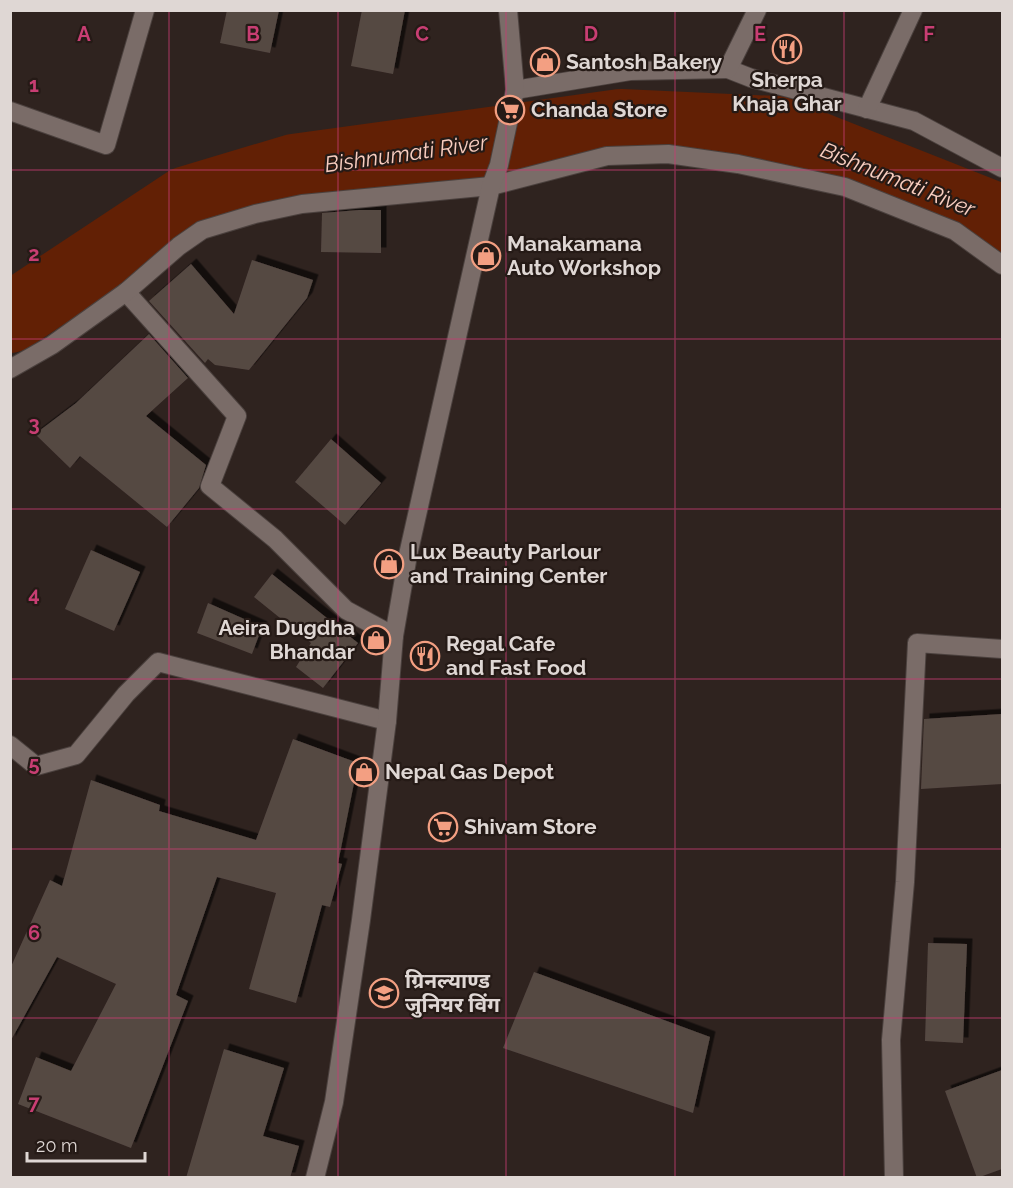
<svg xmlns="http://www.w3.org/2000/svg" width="1013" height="1188" font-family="Raleway,'Noto Sans Devanagari',sans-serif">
  <defs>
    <filter id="shadow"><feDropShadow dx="5.5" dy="-5.5" stdDeviation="0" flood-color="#0009"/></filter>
  </defs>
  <rect width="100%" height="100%" fill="#2f231f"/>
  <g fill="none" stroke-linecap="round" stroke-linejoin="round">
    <path stroke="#622005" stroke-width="70" d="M 10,318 L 187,201 L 294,169 L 621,124 L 777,131 L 1002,220"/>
  </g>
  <g fill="#554843" filter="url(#shadow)">
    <path d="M 227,10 L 279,10 L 270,53 L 220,43 Z"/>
    <path d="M 362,10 L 405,10 L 393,74 L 351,66 Z"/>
    <path d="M 359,210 L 381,210 L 381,253 L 321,252 L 322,213 Z"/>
    <path d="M 252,260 L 313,280 L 307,298 L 249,370 L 215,365 L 208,359 L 205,363 L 149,301 L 191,264 L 234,314 Z"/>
    <path d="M 149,334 L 188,378 L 146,416 L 206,465 L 199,488 L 167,527 L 80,456 L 70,468 L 35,434 L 76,403 Z"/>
    <path d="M 331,439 L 381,483 L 345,525 L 295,482 Z"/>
    <path d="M 91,550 L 140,572 L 114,631 L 65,609 Z"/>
    <path d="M 272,574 L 358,643 L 323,688 L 296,667 L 311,643 L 254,597 Z"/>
    <path d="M 208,603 L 262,627 L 252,654 L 197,633 Z"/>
    <path d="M 1002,714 L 1002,784 L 921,789 L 924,719 Z"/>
    <path d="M 293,739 L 358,763 L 338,863 L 342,864 L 330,907 L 322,905 L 296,1003 L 249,989 L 276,893 L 217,877 L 176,995 L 188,1001 L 131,1148 L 18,1104 L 36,1057 L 71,1071 L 116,984 L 57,957 L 10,1042 L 10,969 L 50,880 L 62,886 L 91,780 L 160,805 L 159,811 L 256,840 Z"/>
    <path d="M 928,943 L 967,944 L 963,1043 L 925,1041 Z"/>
    <path d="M 534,972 L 710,1037 L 693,1113 L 503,1048 Z"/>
    <path d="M 224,1049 L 284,1068 L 263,1136 L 299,1146 L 290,1178 L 186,1178 Z"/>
    <path d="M 1002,1070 L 1002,1169 L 977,1178 L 945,1091 Z"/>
  </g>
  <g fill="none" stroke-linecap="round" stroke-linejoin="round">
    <g stroke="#4b413e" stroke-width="20">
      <g id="minor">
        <path d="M 728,69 L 751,78 L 914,121 L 1002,168"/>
        <path d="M 515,90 L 630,71 L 728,69 L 757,10"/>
        <path d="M 867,109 L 913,10"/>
        <path d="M 10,111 L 106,145 L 145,10"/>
        <path d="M 126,292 L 237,416 L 210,486 L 275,539 L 346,610 L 394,636"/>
        <path d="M 10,369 L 52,345 L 126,292 L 179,246 L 202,230 L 255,214 L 302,204 L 491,186 L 607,156 L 668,154 L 738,164 L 845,187 L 955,231 L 1002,265"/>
        <path d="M 10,745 L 36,766 L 76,755 L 126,694 L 158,662 L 387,721"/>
        <path d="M 315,1178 L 334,1102 L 361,920 L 387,721 L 394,636 L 408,555 L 491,186 L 499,165 L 515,90 L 508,10"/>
        <path d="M 894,1178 L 891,1040 L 905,882 L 917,643 L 1002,649"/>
      </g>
    </g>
    <use href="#minor" stroke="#7a6c68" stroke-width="18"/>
  </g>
  <path fill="none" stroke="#c83e73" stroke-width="1.5" stroke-opacity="0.55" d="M 169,10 L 169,1178M 338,10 L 338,1178M 506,10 L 506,1178M 675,10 L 675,1178M 844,10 L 844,1178M 10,170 L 1002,170M 10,339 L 1002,339M 10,509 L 1002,509M 10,679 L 1002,679M 10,849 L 1002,849M 10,1018 L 1002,1018"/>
  <defs>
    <g id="restaurant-ring" transform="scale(1.5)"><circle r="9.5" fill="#251a16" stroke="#f39f82" stroke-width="1.5"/><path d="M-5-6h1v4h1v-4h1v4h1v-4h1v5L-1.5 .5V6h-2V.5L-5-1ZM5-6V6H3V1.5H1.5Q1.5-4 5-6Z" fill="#f39f82"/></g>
    <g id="shop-ring" transform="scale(1.5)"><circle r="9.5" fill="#251a16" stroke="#f39f82" stroke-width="1.5"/><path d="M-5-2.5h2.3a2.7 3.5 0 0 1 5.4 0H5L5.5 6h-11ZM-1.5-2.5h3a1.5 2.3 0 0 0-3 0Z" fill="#f39f82"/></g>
    <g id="supermarket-ring" transform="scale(1.5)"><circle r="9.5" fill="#251a16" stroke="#f39f82" stroke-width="1.5"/><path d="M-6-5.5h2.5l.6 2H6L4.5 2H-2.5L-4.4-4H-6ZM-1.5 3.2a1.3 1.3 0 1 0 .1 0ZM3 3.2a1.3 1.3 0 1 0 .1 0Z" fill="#f39f82"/></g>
    <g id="school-ring" transform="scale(1.5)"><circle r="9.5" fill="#251a16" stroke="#f39f82" stroke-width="1.5"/><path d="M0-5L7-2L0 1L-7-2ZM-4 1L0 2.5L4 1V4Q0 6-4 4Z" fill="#f39f82"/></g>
  </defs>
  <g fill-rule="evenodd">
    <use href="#restaurant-ring" x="787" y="49"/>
    <use href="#shop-ring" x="545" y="62"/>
    <use href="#supermarket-ring" x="510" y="110"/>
    <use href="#shop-ring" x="486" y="256"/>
    <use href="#shop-ring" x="389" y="564"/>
    <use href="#shop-ring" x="376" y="640"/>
    <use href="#restaurant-ring" x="425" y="656"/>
    <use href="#shop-ring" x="364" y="772"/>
    <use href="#supermarket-ring" x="443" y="827"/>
    <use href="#school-ring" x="384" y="993"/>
  </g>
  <g text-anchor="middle" stroke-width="4.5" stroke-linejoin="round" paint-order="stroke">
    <g font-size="21" font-weight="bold" fill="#dfd7d4" stroke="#251a16" text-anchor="start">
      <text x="566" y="69">Santosh Bakery</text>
      <text x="787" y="87" text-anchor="middle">Sherpa<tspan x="787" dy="24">Khaja Ghar</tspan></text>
      <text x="531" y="117">Chanda Store</text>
      <text x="507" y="251">Manakamana<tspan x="507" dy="24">Auto Workshop</tspan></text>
      <text x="410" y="559">Lux Beauty Parlour<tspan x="410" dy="24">and Training Center</tspan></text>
      <text x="355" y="635" text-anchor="end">Aeira Dugdha<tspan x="355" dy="24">Bhandar</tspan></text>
      <text x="446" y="651">Regal Cafe<tspan x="446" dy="24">and Fast Food</tspan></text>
      <text x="385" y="779">Nepal Gas Depot</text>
      <text x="464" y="834">Shivam Store</text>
      <text x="405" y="988">ग्रिनल्याण्ड<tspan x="405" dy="24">जुनियर विंग</tspan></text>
    </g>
    <g font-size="22" font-style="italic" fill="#f9cec0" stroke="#251a16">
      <text transform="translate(406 153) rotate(-8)" y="8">Bishnumati River</text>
      <text transform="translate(898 179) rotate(22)" y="8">Bishnumati River</text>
    </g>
  </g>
  <g font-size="20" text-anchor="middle" font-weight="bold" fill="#c83e73" stroke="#251a16" stroke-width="4.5" stroke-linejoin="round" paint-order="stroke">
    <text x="84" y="41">A</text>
    <text x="253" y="41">B</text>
    <text x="422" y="41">C</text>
    <text x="591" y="41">D</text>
    <text x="760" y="41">E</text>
    <text x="929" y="41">F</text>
    <text x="34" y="92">1</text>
    <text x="34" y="261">2</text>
    <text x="34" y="431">3</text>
    <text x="34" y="601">4</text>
    <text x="34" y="771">5</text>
    <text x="34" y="940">6</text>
    <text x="34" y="1110">7</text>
  </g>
  <rect width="1013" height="1188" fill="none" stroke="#dfd7d4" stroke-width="24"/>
  <path d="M27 1152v9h118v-9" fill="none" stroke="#dfd7d4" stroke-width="3"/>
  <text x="36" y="1152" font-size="18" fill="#dfd7d4" stroke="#251a16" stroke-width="4.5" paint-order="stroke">20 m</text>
</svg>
